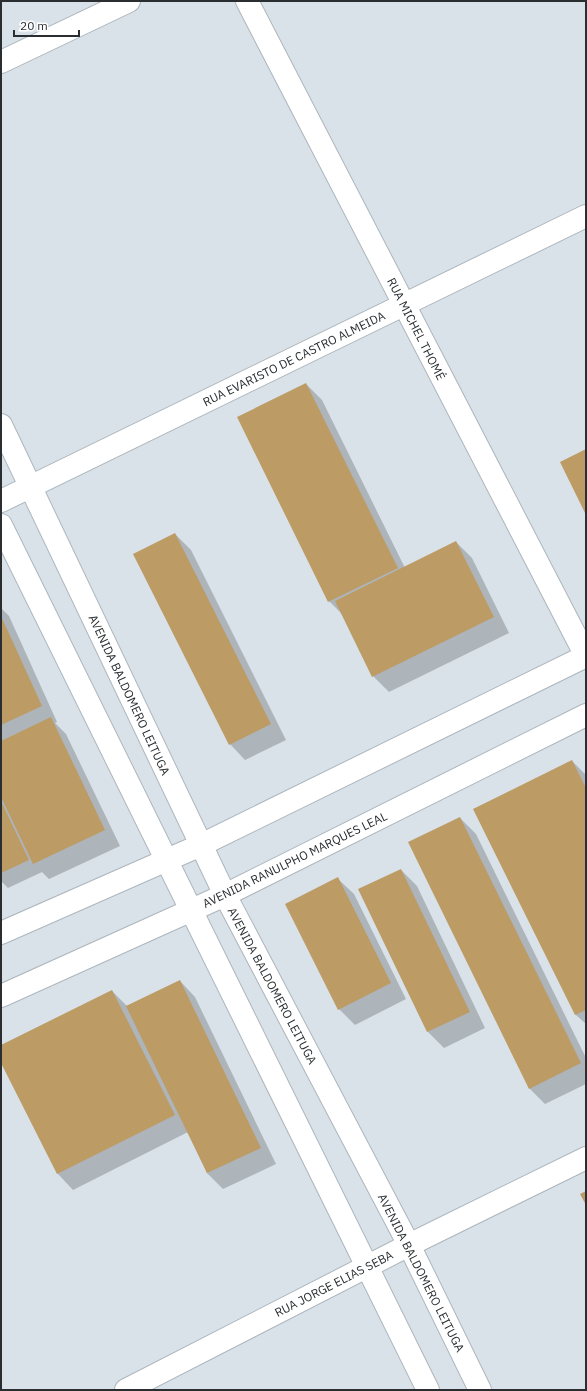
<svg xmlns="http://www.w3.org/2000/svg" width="587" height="1391" font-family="'IBM Plex Sans',sans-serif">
  <rect width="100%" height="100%" fill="#d9e2e9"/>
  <g fill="#0003">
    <path d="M 306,384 L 322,400 L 405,568 L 456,542 L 472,558 L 509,633 L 389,692 L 373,676 L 343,615 L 329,601 Z"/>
    <path d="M 175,534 L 191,550 L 286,740 L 245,760 L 230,744 Z"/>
    <path d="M 1,608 L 9,616 L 57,722 L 55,723 L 66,734 L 120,846 L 49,879 L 42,872 L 8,888 L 1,881 Z"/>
    <path d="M 572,761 L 586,775 L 586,1024 L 576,1015 L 474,810 Z"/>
    <path d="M 460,818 L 476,834 L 586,1058 L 586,1084 L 545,1104 L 529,1088 Z"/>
    <path d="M 401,870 L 417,886 L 485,1028 L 444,1048 L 428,1032 L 360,890 Z"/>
    <path d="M 338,879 L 354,894 L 406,999 L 355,1025 L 339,1009 Z"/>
    <path d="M 180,981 L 195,997 L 276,1164 L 223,1189 L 207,1173 L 188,1132 L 73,1190 L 58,1174 L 1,1061 L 1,1046 L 112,991 L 127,1006 Z"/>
  </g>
  <g fill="#bd9b65">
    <path d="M 306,383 L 398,568 L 328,602 L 237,417 Z"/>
    <path d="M 586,449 L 586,515 L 560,462 Z"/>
    <path d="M 175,533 L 271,724 L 229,745 L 133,554 Z"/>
    <path d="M 456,541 L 494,617 L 372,677 L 335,601 Z"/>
    <path d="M 1,616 L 42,706 L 1,725 Z"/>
    <path d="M 51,717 L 105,830 L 33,864 L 1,797 L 1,741 Z"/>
    <path d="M 572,760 L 586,788 L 586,1010 L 575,1015 L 473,809 Z"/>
    <path d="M 1,801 L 29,860 L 1,873 Z"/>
    <path d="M 460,817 L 581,1063 L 529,1089 L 408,842 Z"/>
    <path d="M 401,869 L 470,1012 L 427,1032 L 358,889 Z"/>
    <path d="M 338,877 L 391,983 L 338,1010 L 285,904 Z"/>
    <path d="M 180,980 L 261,1148 L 207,1173 L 126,1006 Z"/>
    <path d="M 112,990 L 175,1115 L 57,1174 L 1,1063 L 1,1045 Z"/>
    <path d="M 586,1191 L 586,1205 L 580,1194 Z"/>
  </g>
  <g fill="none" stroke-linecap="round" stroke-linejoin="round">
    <g stroke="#adb6bd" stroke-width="24">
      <g id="minor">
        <path d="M 247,1 L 586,656"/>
        <path d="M 1,62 L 129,1"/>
        <path d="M 1,501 L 586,216"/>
        <path d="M 126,1390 L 409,1245 L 586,1158"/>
      </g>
    </g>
    <g stroke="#adb6bd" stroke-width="24">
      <g id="major">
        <path d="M 1,425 L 225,895 L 409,1245 L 480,1390"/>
        <path d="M 1,525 L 428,1390"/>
      </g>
    </g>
    <g stroke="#adb6bd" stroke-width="24">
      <g id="highway">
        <path d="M 1,933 L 201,845 L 586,656"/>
        <path d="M 1,996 L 225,895 L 586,715"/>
      </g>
    </g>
    <use href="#minor" stroke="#fff" stroke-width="22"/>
    <use href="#major" stroke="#fff" stroke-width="22"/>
    <use href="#highway" stroke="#fff" stroke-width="22"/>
  </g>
  <g text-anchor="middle" stroke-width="3" stroke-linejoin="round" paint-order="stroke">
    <g font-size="12" fill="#2a2e30" stroke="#fff">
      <text transform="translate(416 329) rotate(63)" y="4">RUA MICHEL THOMÉ</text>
      <text transform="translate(294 359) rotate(-26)" y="4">RUA EVARISTO DE CASTRO ALMEIDA</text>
      <text transform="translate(129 695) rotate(65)" y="4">AVENIDA BALDOMERO LEITUGA</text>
      <text transform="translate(295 860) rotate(-26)" y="4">AVENIDA RANULPHO MARQUES LEAL</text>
      <text transform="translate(272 986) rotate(62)" y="4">AVENIDA BALDOMERO LEITUGA</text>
      <text transform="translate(421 1273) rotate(63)" y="4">AVENIDA BALDOMERO LEITUGA</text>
      <text transform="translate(334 1284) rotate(-27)" y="4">RUA JORGE ELIAS SEBA</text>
    </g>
  </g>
  <rect width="587" height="1391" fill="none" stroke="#2a2e30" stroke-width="4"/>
  <path d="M14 30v6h65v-6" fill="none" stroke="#2a2e30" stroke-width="2"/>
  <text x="20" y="30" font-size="12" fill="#2a2e30" stroke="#ffffff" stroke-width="3" paint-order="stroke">20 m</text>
</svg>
